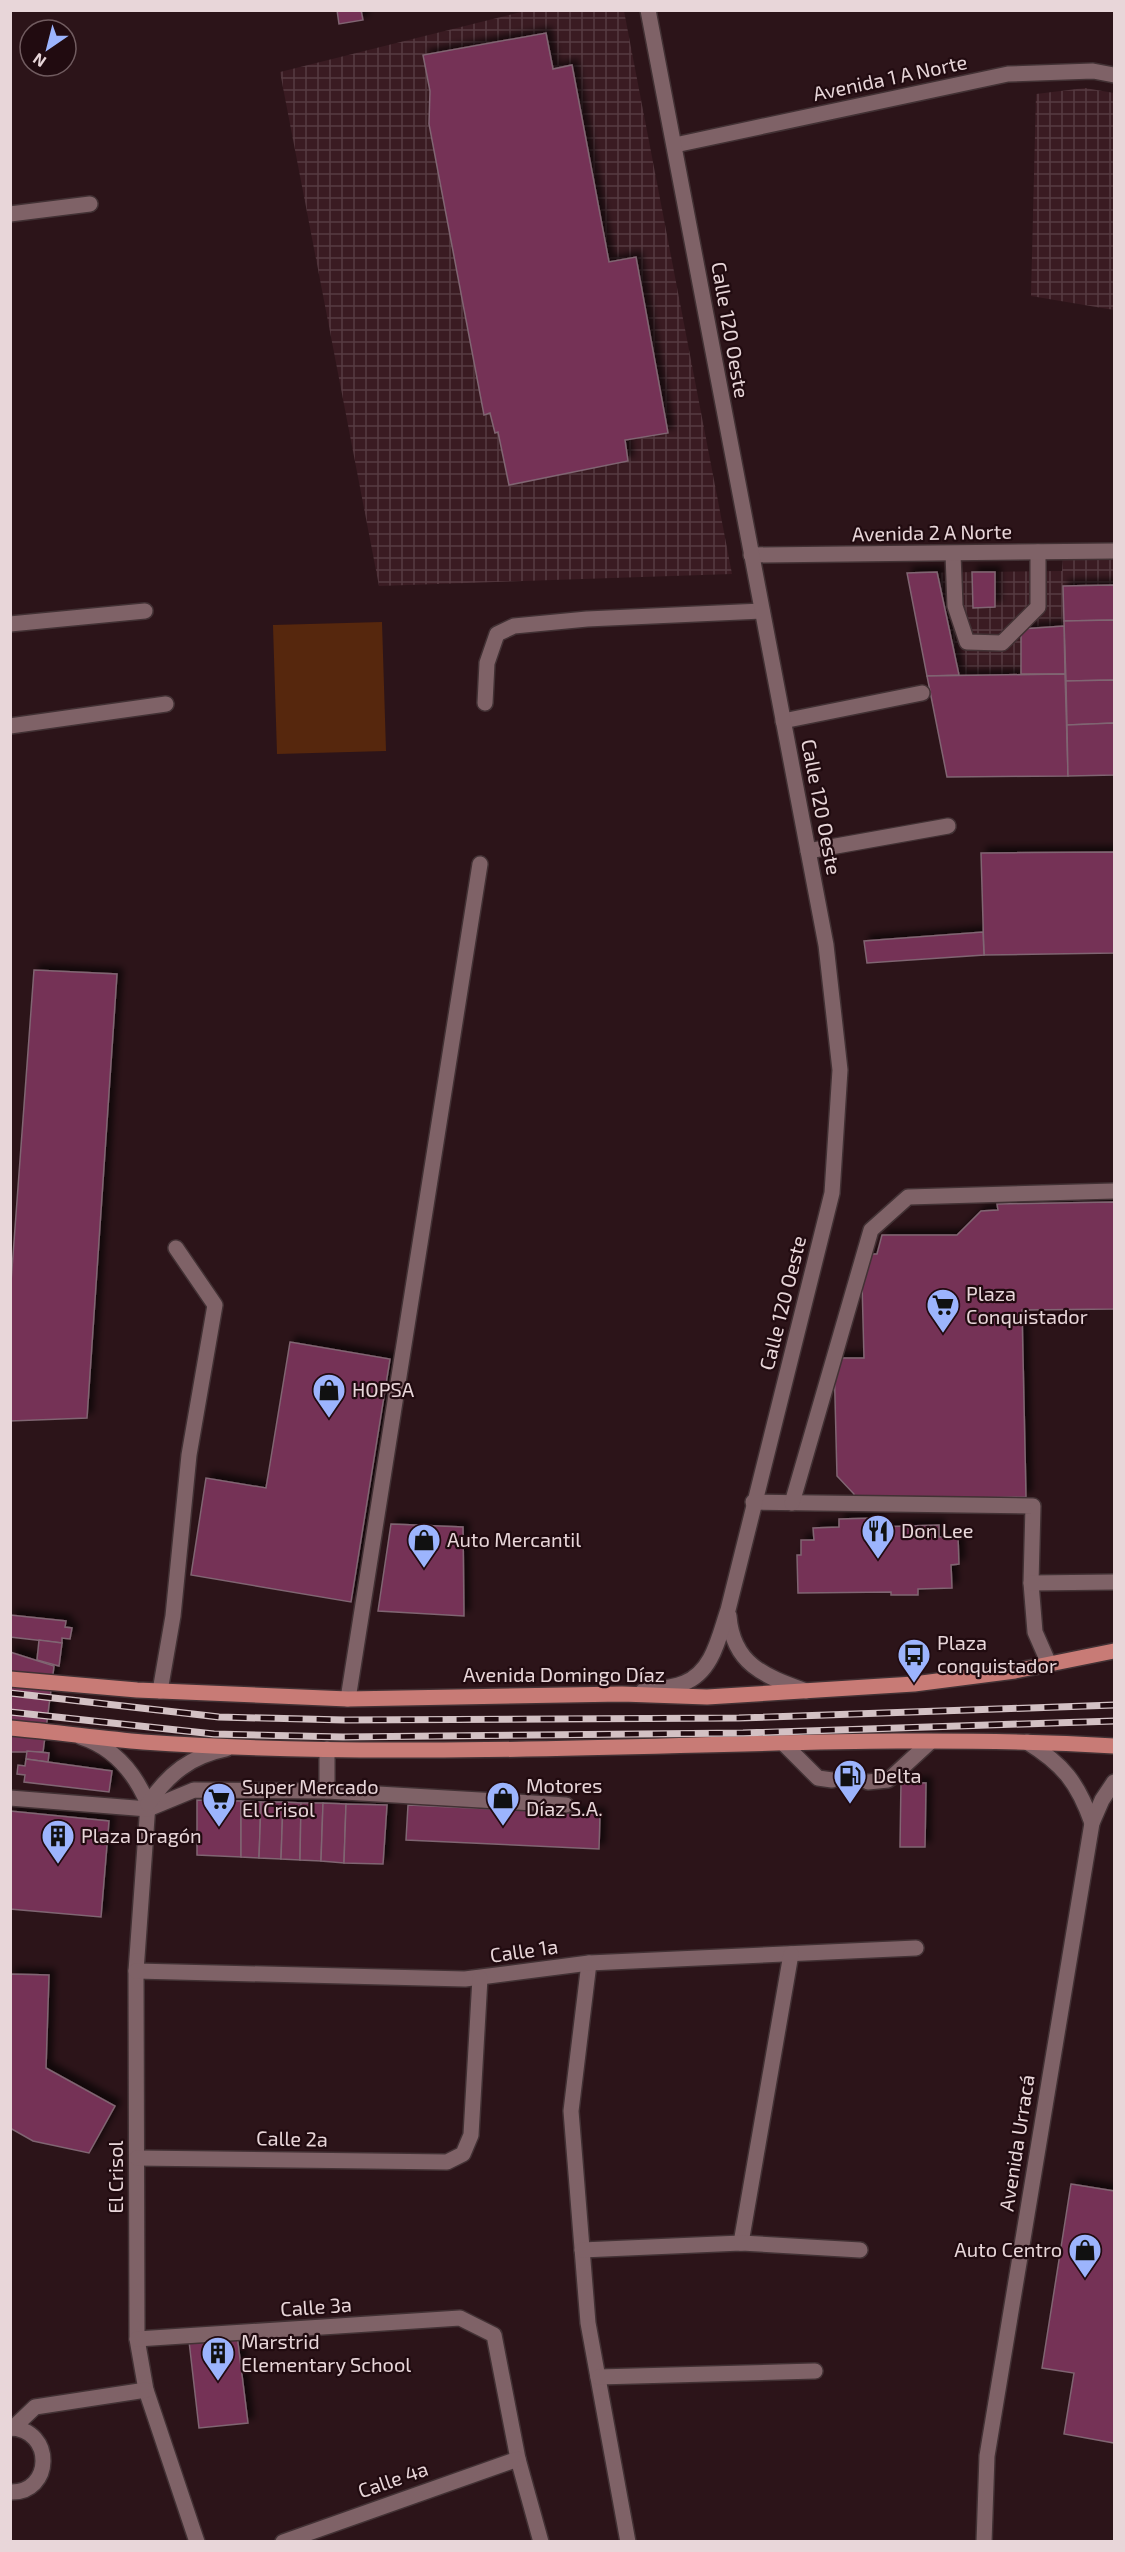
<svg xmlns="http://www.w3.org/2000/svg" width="1125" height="2552" font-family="'Exo 2',sans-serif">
  <defs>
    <pattern id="industrial-grid" width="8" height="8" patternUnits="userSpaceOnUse" patternTransform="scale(1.5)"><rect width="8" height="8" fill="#3a1b22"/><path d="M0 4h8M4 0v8" fill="none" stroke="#563b42"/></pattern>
    <filter id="shadow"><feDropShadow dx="5.5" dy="-5.5" stdDeviation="3" flood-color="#0009"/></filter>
  </defs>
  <rect width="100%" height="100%" fill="#2c1419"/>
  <g fill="url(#industrial-grid)">
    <path d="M 525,11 L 624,11 L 732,574 L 379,586 L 280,72 Z"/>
    <path d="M 1085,88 L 1114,93 L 1114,310 L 1031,296 L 1036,94 Z"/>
    <path d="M 1063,558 L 1114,558 L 1114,775 L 947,777 L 907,573 L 1062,571 Z"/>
  </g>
  <path fill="#56270d" d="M 382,622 L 386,751 L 277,754 L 273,625 Z"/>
  <g fill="#743056" stroke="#806572" stroke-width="1.5" filter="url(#shadow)">
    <path d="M 337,10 L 361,10 L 363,20 L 339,24 Z"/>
    <path d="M 546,33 L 553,69 L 572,65 L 609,262 L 636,257 L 668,433 L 625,440 L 628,461 L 509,485 L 498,432 L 495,433 L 490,413 L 484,415 L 429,124 L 430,91 L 423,55 Z"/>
    <path d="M 937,572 L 959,675 L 927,676 L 907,573 Z"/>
    <path d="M 972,572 L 995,572 L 995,607 L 973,608 Z"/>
    <path d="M 1114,585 L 1114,620 L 1064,621 L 1063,586 Z"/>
    <path d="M 1114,620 L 1114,680 L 1066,681 L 1064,621 Z"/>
    <path d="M 1064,626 L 1065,674 L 1021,674 L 1021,629 Z"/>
    <path d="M 1065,674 L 1068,776 L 947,777 L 927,676 Z"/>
    <path d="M 1114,680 L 1114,723 L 1067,725 L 1066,681 Z"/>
    <path d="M 1114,723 L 1114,775 L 1068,776 L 1067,725 Z"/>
    <path d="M 1114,852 L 1114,953 L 984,955 L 981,853 Z"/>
    <path d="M 983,932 L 984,955 L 867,963 L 864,941 Z"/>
    <path d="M 34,970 L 117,974 L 87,1418 L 10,1421 L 10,1296 Z"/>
    <path d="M 1114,1202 L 1114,1309 L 1022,1310 L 1026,1497 L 854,1500 L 854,1494 L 837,1476 L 834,1358 L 864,1358 L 862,1283 L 869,1254 L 877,1254 L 882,1235 L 957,1235 L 981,1211 L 998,1210 L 997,1204 Z"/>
    <path d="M 290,1342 L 390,1359 L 351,1602 L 191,1575 L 206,1478 L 266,1488 Z"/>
    <path d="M 878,1518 L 878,1527 L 939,1525 L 939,1537 L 958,1537 L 959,1564 L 951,1565 L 952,1588 L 918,1589 L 918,1595 L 891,1595 L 891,1592 L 798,1593 L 797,1555 L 801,1555 L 801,1540 L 814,1540 L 813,1528 L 839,1527 L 839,1519 Z"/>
    <path d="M 391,1524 L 463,1527 L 464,1616 L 378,1611 Z"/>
    <path d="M 10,1615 L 66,1621 L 65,1627 L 72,1628 L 70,1639 L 62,1638 L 62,1643 L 10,1637 Z"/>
    <path d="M 39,1640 L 62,1643 L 59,1666 L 37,1660 Z"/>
    <path d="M 10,1652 L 54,1666 L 43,1752 L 10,1752 Z"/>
    <path d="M 27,1751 L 49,1753 L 48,1762 L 26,1759 Z"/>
    <path d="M 26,1759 L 112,1771 L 109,1792 L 24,1782 L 25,1775 L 17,1774 L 18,1765 L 25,1766 Z"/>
    <path d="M 901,1782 L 926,1783 L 925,1847 L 900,1847 Z"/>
    <path d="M 197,1800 L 241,1801 L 241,1857 L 197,1855 Z"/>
    <path d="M 241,1801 L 261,1802 L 259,1858 L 241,1857 Z"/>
    <path d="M 261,1802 L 283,1802 L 281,1859 L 259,1858 Z"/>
    <path d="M 283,1802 L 301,1803 L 300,1860 L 281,1859 Z"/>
    <path d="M 301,1803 L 323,1803 L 321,1861 L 300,1860 Z"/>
    <path d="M 323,1803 L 346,1804 L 344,1863 L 321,1861 Z"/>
    <path d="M 346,1804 L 387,1805 L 383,1864 L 344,1863 Z"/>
    <path d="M 408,1805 L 600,1814 L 599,1849 L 406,1840 Z"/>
    <path d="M 10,1811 L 109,1821 L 101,1917 L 10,1909 Z"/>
    <path d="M 10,1974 L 49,1975 L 46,2068 L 115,2106 L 89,2153 L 33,2141 L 10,2128 Z"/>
    <path d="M 1071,2184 L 1114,2191 L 1114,2443 L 1064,2434 L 1074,2373 L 1042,2368 Z"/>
    <path d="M 237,2335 L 248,2423 L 199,2428 L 189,2341 Z"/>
  </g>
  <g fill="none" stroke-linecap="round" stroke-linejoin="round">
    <path stroke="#483136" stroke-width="15" stroke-dasharray="15 8" stroke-linecap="butt" d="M 832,1780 L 868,1782"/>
    <g stroke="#423134" stroke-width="18">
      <g id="minor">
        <path d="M 675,145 L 1008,74 L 1093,71 L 1114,75"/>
        <path d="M 10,214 L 90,204"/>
        <path d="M 953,554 L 955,606 L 967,642 L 1002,643 L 1038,607 L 1038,552"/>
        <path d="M 751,555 L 1114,551"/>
        <path d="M 10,624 L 145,611"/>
        <path d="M 485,703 L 487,663 L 497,634 L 514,626 L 587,619 L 762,611"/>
        <path d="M 783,721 L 922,693"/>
        <path d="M 10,726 L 166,704"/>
        <path d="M 808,851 L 948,826"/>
        <path d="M 753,1502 L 1033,1506 L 1031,1583 L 1035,1632 L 1049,1664"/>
        <path d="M 792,1503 L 871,1230 L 908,1197 L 1114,1191"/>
        <path d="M 1031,1583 L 1114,1582"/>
        <path d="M 729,1616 C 733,1665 765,1676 806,1691"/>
        <path d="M 160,1691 L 173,1616 L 189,1455 L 215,1305 L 176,1248"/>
        <path d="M 643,1691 C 656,1689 672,1688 684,1683 C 713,1672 719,1636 728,1610 L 832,1193 L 840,1070 L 826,945 L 648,10"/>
        <path d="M 348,1699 L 480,864"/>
        <path d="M 81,1737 C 115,1748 135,1773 148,1804 L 136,1971 L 137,2339 L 146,2390 L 197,2542"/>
        <path d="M 1027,1742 C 1063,1764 1078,1783 1092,1823"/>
        <path d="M 784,1744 L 818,1778 L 832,1780"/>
        <path d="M 327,1749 L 327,1791"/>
        <path d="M 868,1782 L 888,1780 L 893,1776 L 930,1742"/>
        <path d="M 10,1798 L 148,1809 L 194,1790 L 327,1791 L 566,1805"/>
        <path d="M 148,1804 C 168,1774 191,1756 226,1749"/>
        <path d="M 589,1963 L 571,2111 L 588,2323 L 628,2542"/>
        <path d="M 136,1971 L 465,1979 L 589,1963 L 916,1948"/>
        <path d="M 137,2158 L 447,2162 L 463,2154 L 471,2135 L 480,1978"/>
        <path d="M 741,2243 L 791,1954"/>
        <path d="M 582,2250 L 741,2243 L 860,2250"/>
        <path d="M 137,2339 L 460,2318 L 494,2335 L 518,2459 L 541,2542"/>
        <path d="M 598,2377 L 815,2371"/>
        <path d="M 10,2428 C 55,2429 53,2494 10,2492"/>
        <path d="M 13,2428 L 35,2407 L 146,2390"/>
        <path d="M 283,2542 L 518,2459"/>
        <path d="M 984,2542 L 987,2456 L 1092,1823 L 1102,1800 L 1114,1782"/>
      </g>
    </g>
    <g stroke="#423134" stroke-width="18">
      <g id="major">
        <path d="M 10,1679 L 137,1690 L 348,1699 L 622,1694 L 707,1697 L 914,1684 L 1015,1671 L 1114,1651"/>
        <path d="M 10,1728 C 55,1732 99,1738 143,1742 C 228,1748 313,1750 398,1750 C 637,1752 876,1732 1114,1746"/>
      </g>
    </g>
    <use href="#minor" stroke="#7f6267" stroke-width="15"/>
    <use href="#major" stroke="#c87b76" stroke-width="15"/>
    <g stroke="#d3c1c4" stroke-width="7">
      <g id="rail">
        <path d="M 10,1693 L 219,1717 L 344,1720 L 739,1718 L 1114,1705"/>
        <path d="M 10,1712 L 214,1734 L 343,1737 L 743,1733 L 1114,1721"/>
      </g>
    </g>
    <use href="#rail" stroke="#210b10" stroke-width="4.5" stroke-dasharray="14" stroke-linecap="butt"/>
  </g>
  <defs>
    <g id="supermarket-pin" transform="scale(1.725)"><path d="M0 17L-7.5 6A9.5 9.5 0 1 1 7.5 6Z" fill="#9cb4fd" stroke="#210b10"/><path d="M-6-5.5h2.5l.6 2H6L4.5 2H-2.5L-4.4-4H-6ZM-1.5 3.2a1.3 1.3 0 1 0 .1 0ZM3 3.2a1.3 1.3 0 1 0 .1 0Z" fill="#111"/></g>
    <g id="shop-pin" transform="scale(1.725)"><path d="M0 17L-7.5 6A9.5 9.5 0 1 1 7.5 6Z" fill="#9cb4fd" stroke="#210b10"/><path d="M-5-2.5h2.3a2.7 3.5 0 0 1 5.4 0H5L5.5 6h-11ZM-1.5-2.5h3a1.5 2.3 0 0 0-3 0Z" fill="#111"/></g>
    <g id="restaurant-pin" transform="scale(1.725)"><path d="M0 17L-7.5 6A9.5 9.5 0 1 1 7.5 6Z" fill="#9cb4fd" stroke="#210b10"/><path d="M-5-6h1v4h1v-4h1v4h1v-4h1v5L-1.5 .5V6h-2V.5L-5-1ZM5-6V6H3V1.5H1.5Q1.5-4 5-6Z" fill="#111"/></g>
    <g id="bus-pin" transform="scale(1.725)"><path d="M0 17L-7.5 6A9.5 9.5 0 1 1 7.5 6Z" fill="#9cb4fd" stroke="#210b10"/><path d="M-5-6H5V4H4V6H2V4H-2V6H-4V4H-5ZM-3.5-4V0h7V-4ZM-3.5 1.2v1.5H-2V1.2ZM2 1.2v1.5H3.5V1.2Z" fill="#111"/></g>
    <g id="fuel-pin" transform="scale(1.725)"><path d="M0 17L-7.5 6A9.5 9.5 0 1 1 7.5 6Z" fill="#9cb4fd" stroke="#210b10"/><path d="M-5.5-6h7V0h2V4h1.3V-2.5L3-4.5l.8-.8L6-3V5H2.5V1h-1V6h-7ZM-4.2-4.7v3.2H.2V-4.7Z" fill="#111"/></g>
    <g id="building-pin" transform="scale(1.725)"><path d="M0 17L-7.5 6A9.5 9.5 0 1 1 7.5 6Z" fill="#9cb4fd" stroke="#210b10"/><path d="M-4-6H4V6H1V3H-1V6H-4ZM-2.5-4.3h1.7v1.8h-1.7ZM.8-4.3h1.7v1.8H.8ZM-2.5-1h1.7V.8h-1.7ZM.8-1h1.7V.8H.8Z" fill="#111"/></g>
  </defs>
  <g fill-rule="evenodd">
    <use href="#supermarket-pin" x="943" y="1305"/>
    <use href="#shop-pin" x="329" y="1390"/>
    <use href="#restaurant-pin" x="878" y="1531"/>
    <use href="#shop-pin" x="424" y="1540"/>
    <use href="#bus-pin" x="914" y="1655"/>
    <use href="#fuel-pin" x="850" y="1776"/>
    <use href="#shop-pin" x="503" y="1798"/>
    <use href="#supermarket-pin" x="219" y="1799"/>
    <use href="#building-pin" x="58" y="1836"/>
    <use href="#shop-pin" x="1085" y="2250"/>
    <use href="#building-pin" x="218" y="2353"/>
  </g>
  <g text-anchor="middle" stroke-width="4.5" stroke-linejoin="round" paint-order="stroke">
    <g font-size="20" fill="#e8d6d9" stroke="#210b10">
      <text transform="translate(890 78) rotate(-12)" y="7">Avenida 1 A Norte</text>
      <text transform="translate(730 330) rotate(80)" y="7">Calle 120 Oeste</text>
      <text transform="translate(932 533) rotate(-1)" y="7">Avenida 2 A Norte</text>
      <text transform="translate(821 807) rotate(79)" y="7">Calle 120 Oeste</text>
      <text transform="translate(783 1303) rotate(-76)" y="7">Calle 120 Oeste</text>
      <text x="564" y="1682">Avenida Domingo Díaz</text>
      <text transform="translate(524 1951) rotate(-8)" y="7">Calle 1a</text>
      <text transform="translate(292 2139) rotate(1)" y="7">Calle 2a</text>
      <text transform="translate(1017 2143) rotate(-81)" y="7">Avenida Urracá</text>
      <text transform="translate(116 2177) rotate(-90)" y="7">El Crisol</text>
      <text transform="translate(316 2307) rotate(-4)" y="7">Calle 3a</text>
      <text transform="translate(393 2480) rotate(-19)" y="7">Calle 4a</text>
    </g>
    <g font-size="20" fill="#e8d6d9" stroke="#210b10" text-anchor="start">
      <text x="966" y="1301">Plaza<tspan x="966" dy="23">Conquistador</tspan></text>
      <text x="352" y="1397">HOPSA</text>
      <text x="901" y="1538">Don Lee</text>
      <text x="447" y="1547">Auto Mercantil</text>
      <text x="937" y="1650">Plaza<tspan x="937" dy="23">conquistador</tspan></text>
      <text x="873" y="1783">Delta</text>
      <text x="526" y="1793">Motores<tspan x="526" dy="23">Díaz S.A.</tspan></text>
      <text x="242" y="1794">Super Mercado<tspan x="242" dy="23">El Crisol</tspan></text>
      <text x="81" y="1843">Plaza Dragón</text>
      <text x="1062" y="2257" text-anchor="end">Auto Centro</text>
      <text x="241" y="2349">Marstrid<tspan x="241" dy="23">Elementary School</tspan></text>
    </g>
  </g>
  <rect width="1125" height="2552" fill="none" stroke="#e8d6d9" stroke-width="24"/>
  <g transform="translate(48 48) rotate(215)"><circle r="28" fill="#210b10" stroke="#715c60" stroke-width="1.5"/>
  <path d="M0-4.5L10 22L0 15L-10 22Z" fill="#9cb4fd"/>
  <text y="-9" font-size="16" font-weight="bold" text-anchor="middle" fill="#e8d6d9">N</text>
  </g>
</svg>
